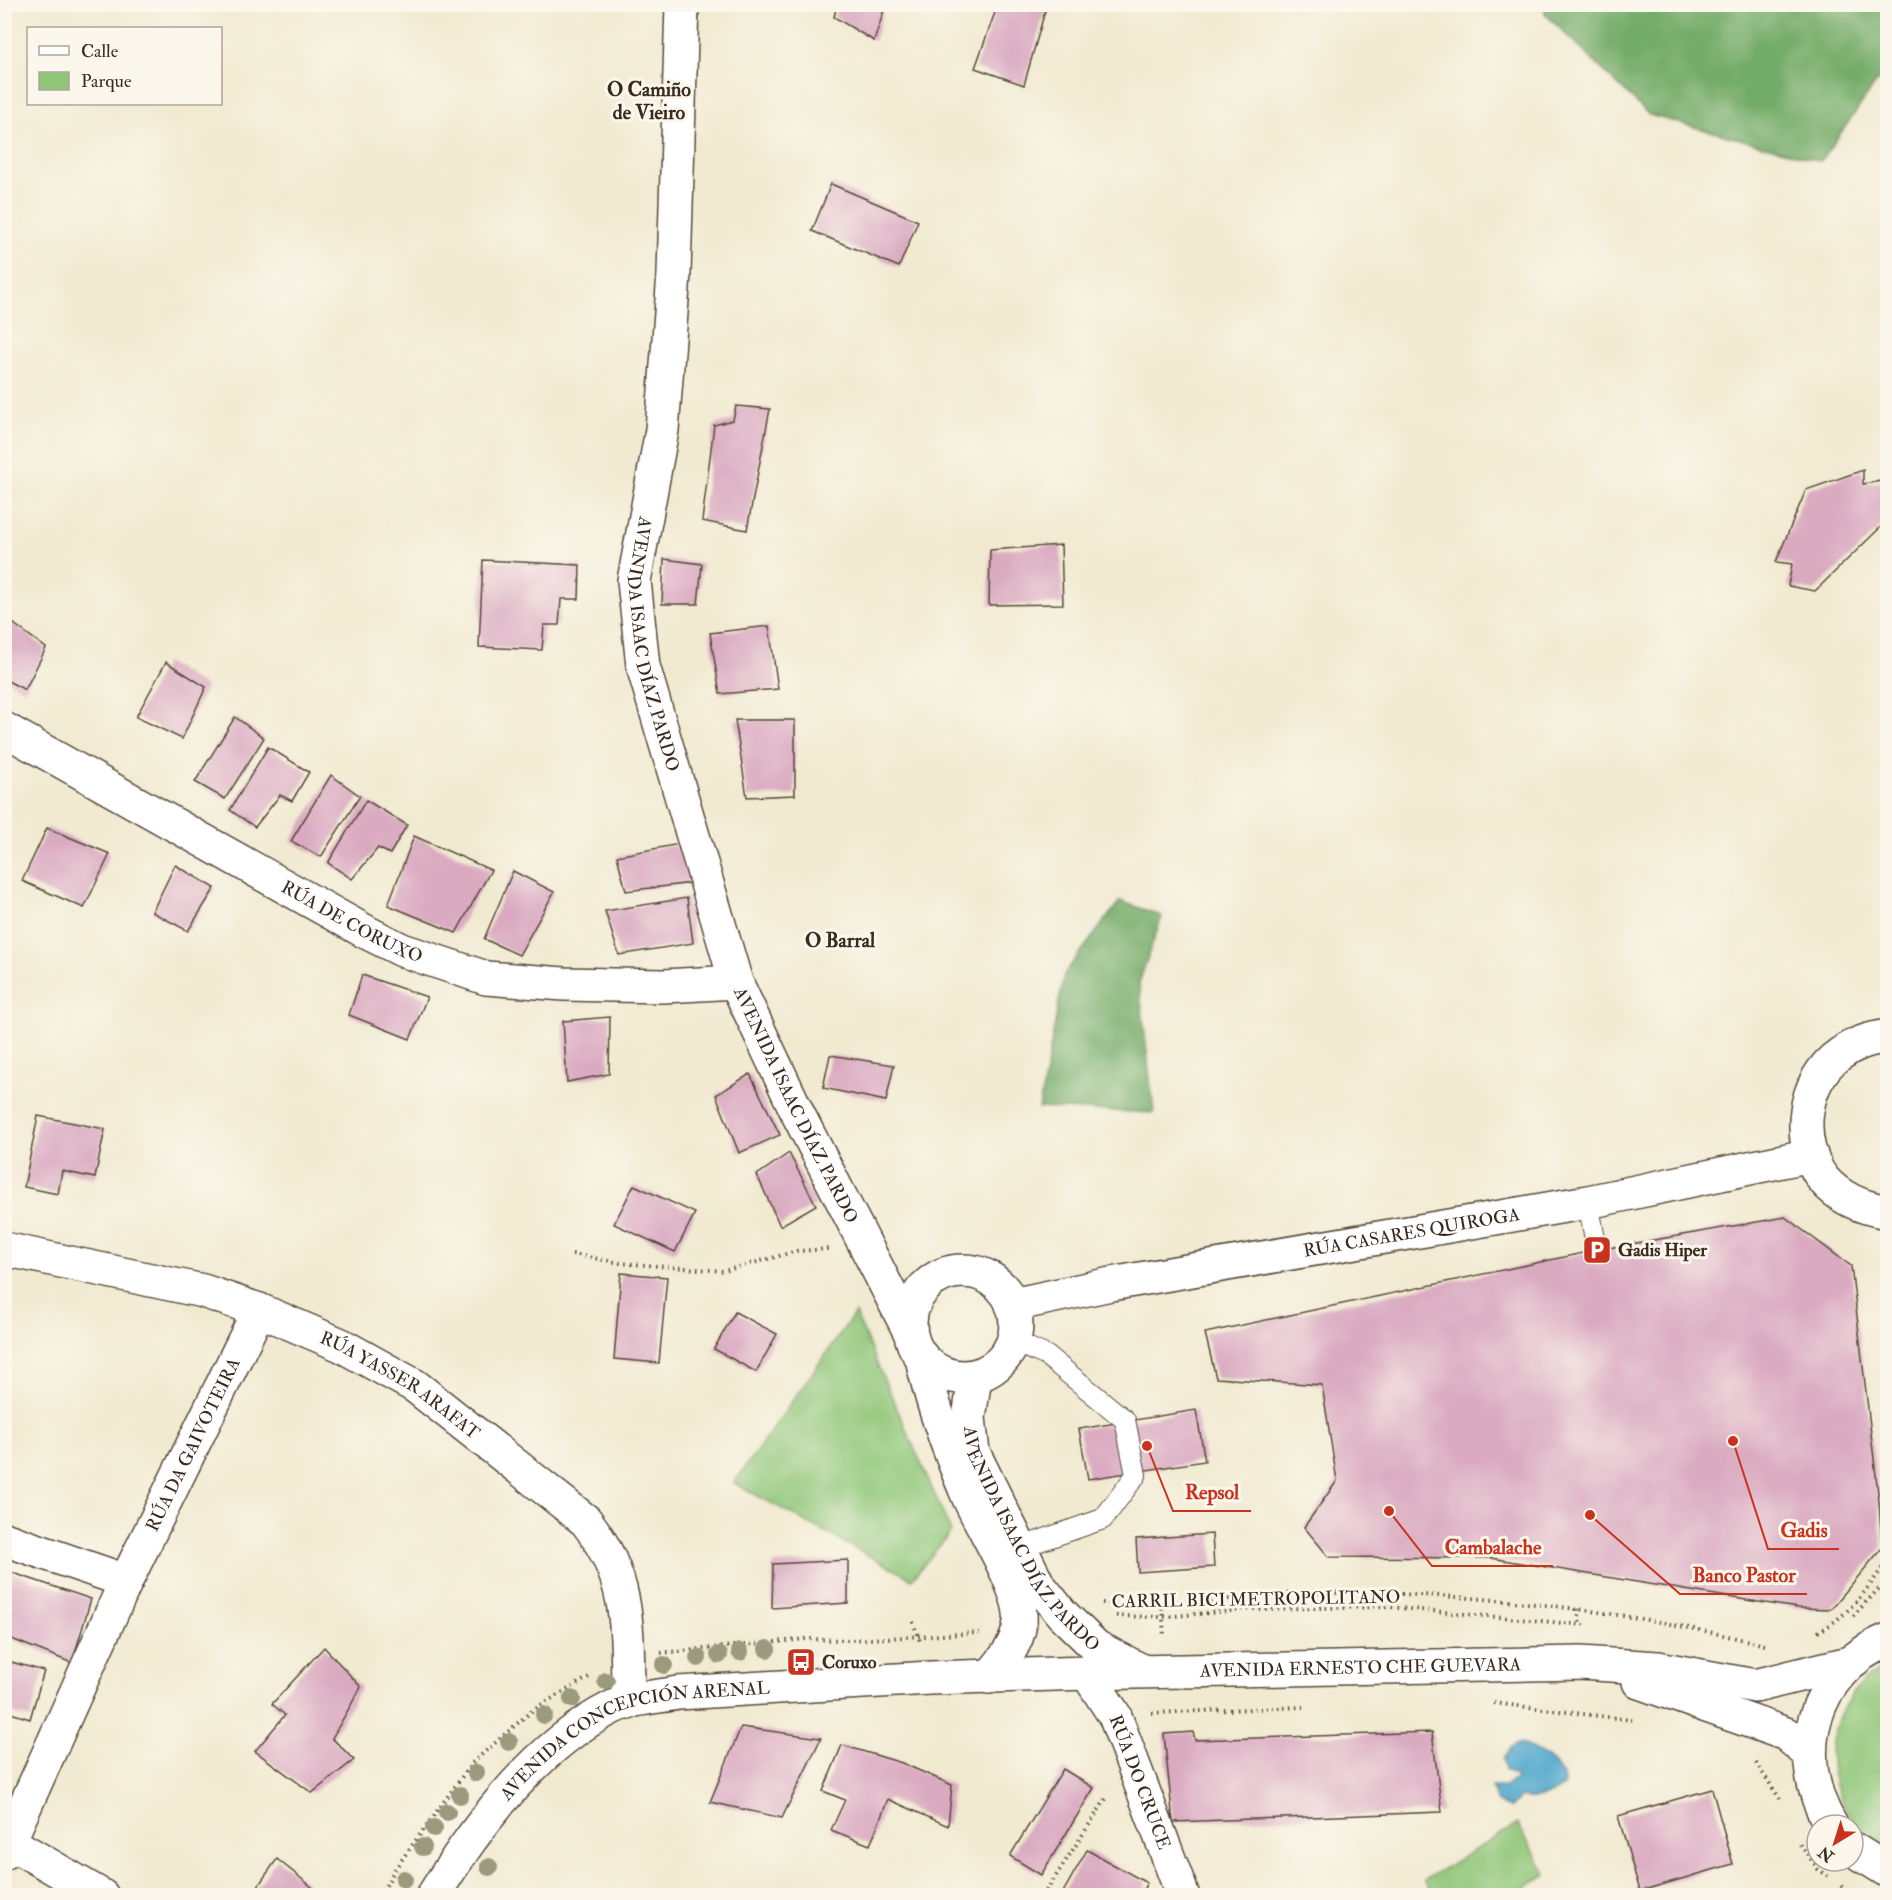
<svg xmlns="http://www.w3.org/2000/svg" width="1892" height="1900" font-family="'IM FELL Double Pica',serif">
  <rect width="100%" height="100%" fill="#fbf7ec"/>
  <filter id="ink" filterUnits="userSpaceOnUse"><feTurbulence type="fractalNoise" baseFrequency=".0167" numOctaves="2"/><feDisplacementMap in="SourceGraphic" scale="12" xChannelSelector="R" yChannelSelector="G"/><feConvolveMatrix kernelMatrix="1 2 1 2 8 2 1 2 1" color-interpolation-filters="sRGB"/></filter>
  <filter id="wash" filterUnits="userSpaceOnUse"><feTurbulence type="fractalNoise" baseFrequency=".008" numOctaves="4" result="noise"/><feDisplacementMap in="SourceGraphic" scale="24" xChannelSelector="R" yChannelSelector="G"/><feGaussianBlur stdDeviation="1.35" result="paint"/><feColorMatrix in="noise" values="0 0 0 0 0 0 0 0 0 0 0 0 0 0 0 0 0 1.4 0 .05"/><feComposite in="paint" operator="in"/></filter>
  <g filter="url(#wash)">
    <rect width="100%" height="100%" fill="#f1ead1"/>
    <g fill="#8fc678" stroke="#65784b" stroke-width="1.5">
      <path d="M 855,1313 L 951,1532 L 912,1579 L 734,1483 Z"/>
      <path d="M 1887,1666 L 1887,1850 C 1827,1813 1810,1738 1861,1684 C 1868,1677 1879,1671 1887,1666 Z"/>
      <path d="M 1518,1824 L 1547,1875 L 1512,1895 L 1433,1895 L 1424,1880 Z"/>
    </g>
    <g fill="#73ab68" stroke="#576a43" stroke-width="1.5">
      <path d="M 1544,5 L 1887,5 L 1887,73 L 1876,83 L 1821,161 L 1649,115 L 1545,14 Z"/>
      <path d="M 1120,901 L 1162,916 L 1139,983 L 1154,1113 L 1039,1108 L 1064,974 Z"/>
    </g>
    <path fill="#4fa7cc" stroke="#456875" stroke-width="1.5" d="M 1520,1743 C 1538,1750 1562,1765 1565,1785 C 1553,1795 1537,1801 1521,1797 L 1511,1808 L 1496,1802 L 1492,1787 L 1505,1787 L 1517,1777 L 1505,1771 L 1503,1759 L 1511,1748 Z"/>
    <g id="blocks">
      <g fill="#daaac1">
        <path d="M 837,4 L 886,4 L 874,41 L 834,17 Z"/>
        <path d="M 998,4 L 1047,4 L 1024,85 L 975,68 Z"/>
        <path d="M 831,184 L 918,221 L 899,267 L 812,231 Z"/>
        <path d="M 736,406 L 770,409 L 747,530 L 702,521 L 714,425 L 733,420 Z"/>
        <path d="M 1863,470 L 1863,484 L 1887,480 L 1887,521 L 1815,591 L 1788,586 L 1792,564 L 1776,562 L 1806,490 Z"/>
        <path d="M 1061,545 L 1063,604 L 989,605 L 990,550 Z"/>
        <path d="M 664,559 L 702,564 L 698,604 L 662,604 Z"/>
        <path d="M 483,560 L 580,565 L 579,599 L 561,599 L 559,625 L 544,625 L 542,650 L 479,647 Z"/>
        <path d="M 10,621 L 46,648 L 25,690 L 4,679 L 4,632 Z"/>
        <path d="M 769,626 L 778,689 L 720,694 L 710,633 Z"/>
        <path d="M 166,662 L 206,687 L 182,739 L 136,717 Z"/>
        <path d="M 235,717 L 264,738 L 225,799 L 195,782 Z"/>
        <path d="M 735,720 L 795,720 L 795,795 L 747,797 Z"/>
        <path d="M 268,747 L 309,772 L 292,801 L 280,795 L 255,827 L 230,810 Z"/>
        <path d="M 331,775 L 360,796 L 321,857 L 291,841 Z"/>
        <path d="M 366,800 L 407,825 L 390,854 L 378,848 L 352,879 L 328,863 Z"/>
        <path d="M 47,828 L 110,854 L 84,908 L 22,881 Z"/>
        <path d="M 414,836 L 491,870 L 456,933 L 388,905 Z"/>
        <path d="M 679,844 L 692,883 L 626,891 L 617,856 Z"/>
        <path d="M 175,865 L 215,888 L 188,931 L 152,912 Z"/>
        <path d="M 513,871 L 554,892 L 519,955 L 484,939 Z"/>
        <path d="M 687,898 L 693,943 L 619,955 L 605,911 Z"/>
        <path d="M 362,975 L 427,997 L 410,1039 L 349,1015 Z"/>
        <path d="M 610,1017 L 609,1074 L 567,1082 L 563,1021 Z"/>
        <path d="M 830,1055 L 894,1065 L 886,1101 L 823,1088 Z"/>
        <path d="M 750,1074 L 780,1135 L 739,1153 L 716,1095 Z"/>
        <path d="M 38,1116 L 105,1129 L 95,1178 L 62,1171 L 58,1194 L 24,1187 Z"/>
        <path d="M 789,1153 L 816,1205 L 780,1226 L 757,1175 Z"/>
        <path d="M 634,1185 L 695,1213 L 675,1252 L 614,1224 Z"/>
        <path d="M 1785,1217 L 1851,1266 L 1879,1501 L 1882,1548 L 1831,1609 L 1798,1608 L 1752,1601 L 1491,1558 L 1329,1557 L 1304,1527 L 1337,1481 L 1322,1385 L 1216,1378 L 1205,1333 L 1597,1250 Z"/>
        <path d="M 621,1273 L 667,1277 L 659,1363 L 614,1359 Z"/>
        <path d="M 735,1312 L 777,1334 L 756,1372 L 714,1349 Z"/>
        <path d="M 1196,1410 L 1205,1461 L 1088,1479 L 1079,1429 Z"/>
        <path d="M 1212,1534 L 1214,1567 L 1138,1572 L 1136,1539 Z"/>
        <path d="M 848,1560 L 848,1603 L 772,1608 L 773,1564 Z"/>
        <path d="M 10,1572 L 91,1599 L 72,1663 L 4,1636 L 4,1585 Z"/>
        <path d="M 324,1647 L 361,1687 L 332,1738 L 354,1760 L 312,1793 L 255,1751 L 285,1715 L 272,1704 Z"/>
        <path d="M 4,1660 L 44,1671 L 30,1719 L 4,1711 Z"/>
        <path d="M 741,1727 L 821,1738 L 782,1818 L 710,1802 Z"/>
        <path d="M 1193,1732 L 1195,1740 L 1432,1732 L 1442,1812 L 1173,1822 L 1164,1734 Z"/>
        <path d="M 842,1745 L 902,1763 L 952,1785 L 948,1826 L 888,1799 L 870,1845 L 831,1830 L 845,1800 L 823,1791 Z"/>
        <path d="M 1063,1769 L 1094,1788 L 1041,1875 L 1010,1856 Z"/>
        <path d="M 1712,1789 L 1733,1864 L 1640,1891 L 1618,1816 Z"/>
        <path d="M 1087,1850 L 1147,1883 L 1140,1896 L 1061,1896 Z"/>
        <path d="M 277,1859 L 323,1896 L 251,1896 Z"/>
      </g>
    </g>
  </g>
  <g filter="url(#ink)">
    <use href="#blocks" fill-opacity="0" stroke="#564739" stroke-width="1.5"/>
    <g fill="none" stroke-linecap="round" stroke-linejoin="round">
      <g stroke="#564739" stroke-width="22">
        <g id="service">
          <path d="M 1588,1202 L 1597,1250"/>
          <path d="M 1013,1341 L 1047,1356 L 1125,1420 L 1136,1475 L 1103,1519 L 1019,1548"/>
        </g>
      </g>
      <g stroke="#564739" stroke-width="36">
        <g id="minor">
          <path id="s1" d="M 4,1249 L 203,1291 L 259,1310 L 341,1345 L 415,1386 L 586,1521 C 632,1580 627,1632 628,1703"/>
          <path d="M 4,1539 L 126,1581 L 4,1853"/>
          <path id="s2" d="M 126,1581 L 259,1310"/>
          <path id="s3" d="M 1087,1673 L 1115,1716 L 1183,1896"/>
          <path d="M 4,1839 L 102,1896"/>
        </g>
      </g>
      <g stroke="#564739" stroke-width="36">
        <g id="tertiary">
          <path id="s4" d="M 682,4 L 674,274 L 662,430 L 634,581 L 643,666 L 736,982 L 799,1116 L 910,1332"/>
          <path id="s5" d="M 4,729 L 366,932 L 402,950 L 486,978 L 564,984 L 664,986 L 736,982"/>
          <path d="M 1888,1036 C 1870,1039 1855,1043 1840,1054 C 1802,1080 1795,1142 1823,1179 C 1840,1199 1863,1208 1888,1212"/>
          <circle cx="963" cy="1324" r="53"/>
          <path id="s6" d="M 1012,1305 L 1111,1284 L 1588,1202 L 1811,1155"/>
          <path d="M 922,1358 C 932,1406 949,1451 968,1496 C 981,1526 1024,1592 1020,1622 C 1018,1644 1003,1661 989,1677"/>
          <path id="s7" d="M 975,1377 L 969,1418 L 973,1452 L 1038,1584 L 1062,1614 L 1096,1647 L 1142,1671"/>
        </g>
      </g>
      <g stroke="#564739" stroke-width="36">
        <g id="secondary">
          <path d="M 1639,1682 L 1786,1734 L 1809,1754"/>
          <path d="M 1831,1825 C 1790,1757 1811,1671 1888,1640"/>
          <path d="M 1853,1849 L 1888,1871"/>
          <path id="s8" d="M 433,1896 C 476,1826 536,1746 611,1708 C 631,1698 657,1697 678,1693 L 930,1678 L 1087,1673 L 1580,1663 L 1658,1668 L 1755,1686 L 1849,1663"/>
        </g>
      </g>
      <g stroke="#564739" stroke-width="4" stroke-dasharray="1.5 4.5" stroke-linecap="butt">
        <path d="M 572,1254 L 620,1263 L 724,1271 L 797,1251 L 828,1249"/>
        <path d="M 1162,1602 L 1164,1637"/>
        <path d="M 1102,1603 C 1149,1606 1201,1602 1248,1597 C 1261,1596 1275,1593 1288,1593 C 1448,1590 1610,1606 1765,1645"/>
        <path d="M 1578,1609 L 1580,1626"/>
        <path d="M 1116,1616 L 1163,1617 L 1253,1609 L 1389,1607 L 1584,1625"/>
        <path d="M 1853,1616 L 1888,1579"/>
        <path d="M 913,1622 L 921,1644"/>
        <path d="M 1818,1632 C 1850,1615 1867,1589 1888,1560"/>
        <path d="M 661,1653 L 806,1639 L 850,1640 L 979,1633"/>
        <path d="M 1494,1703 L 1632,1720"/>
        <path d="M 1152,1713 L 1303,1707"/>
        <path d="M 1756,1763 L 1780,1799"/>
        <path d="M 1800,1844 L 1818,1869 L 1828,1876"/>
        <path d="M 1841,1886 L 1852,1896"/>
        <path d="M 380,1896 L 395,1869 L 472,1763 L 534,1709 L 591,1676"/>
        <path d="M 1043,1896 L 1107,1797"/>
      </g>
      <use href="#service" stroke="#fff" stroke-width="20"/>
      <use href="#minor" stroke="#fff" stroke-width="33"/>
      <use href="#tertiary" stroke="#fff" stroke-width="33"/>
      <use href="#secondary" stroke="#fff" stroke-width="33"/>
    </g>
    <g fill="#9b9a7d">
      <circle cx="767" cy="1649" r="9"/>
      <circle cx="740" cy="1652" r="9"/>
      <circle cx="719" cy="1655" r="9"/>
      <circle cx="698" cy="1658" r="9"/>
      <circle cx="664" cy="1665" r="9"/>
      <circle cx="606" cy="1681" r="9"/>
      <circle cx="572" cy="1699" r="9"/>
      <circle cx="544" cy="1715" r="9"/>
      <circle cx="509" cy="1742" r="9"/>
      <circle cx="476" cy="1773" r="9"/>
      <circle cx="460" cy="1795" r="9"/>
      <circle cx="447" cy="1812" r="9"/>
      <circle cx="434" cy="1828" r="9"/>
      <circle cx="423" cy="1847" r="9"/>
      <circle cx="489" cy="1867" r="9"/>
      <circle cx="404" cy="1879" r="9"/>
    </g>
  </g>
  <defs>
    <g id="parking-square" transform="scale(1.5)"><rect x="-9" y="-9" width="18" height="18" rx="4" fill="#c8321e" stroke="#fbf7ec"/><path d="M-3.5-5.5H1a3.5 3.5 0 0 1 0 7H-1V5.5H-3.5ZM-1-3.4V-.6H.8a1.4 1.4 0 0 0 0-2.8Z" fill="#fff"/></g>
    <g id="bus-square" transform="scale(1.5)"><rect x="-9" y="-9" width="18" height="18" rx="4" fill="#c8321e" stroke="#fbf7ec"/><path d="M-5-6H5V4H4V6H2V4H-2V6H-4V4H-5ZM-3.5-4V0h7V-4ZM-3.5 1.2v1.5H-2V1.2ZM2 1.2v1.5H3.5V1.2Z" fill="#fff"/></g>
  </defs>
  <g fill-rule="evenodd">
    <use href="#parking-square" x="1597" y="1250"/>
    <use href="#bus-square" x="801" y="1662"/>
  </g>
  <g text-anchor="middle" stroke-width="6" stroke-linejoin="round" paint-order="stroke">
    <g font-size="18" fill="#3b2a1e" stroke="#fbf7ec">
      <text dy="6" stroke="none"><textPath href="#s4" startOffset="645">AVENIDA ISAAC DÍAZ PARDO</textPath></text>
      <text dy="6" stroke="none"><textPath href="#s5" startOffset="398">RÚA DE CORUXO</textPath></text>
      <text dy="6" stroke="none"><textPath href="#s4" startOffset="1132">AVENIDA ISAAC DÍAZ PARDO</textPath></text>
      <text dy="6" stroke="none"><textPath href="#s6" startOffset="406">RÚA CASARES QUIROGA</textPath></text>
      <text dy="6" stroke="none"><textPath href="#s1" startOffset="423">RÚA YASSER ARAFAT</textPath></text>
      <text dy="6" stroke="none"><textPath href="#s2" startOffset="152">RÚA DA GAIVOTEIRA</textPath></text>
      <text dy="6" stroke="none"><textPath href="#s7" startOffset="180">AVENIDA ISAAC DÍAZ PARDO</textPath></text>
      <text transform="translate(1256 1599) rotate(-1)" y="6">CARRIL BICI METROPOLITANO</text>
      <text dy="6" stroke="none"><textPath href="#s8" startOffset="1014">AVENIDA ERNESTO CHE GUEVARA</textPath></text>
      <text dy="6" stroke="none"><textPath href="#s8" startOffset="272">AVENIDA CONCEPCIÓN ARENAL</textPath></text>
      <text dy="6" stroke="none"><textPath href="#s3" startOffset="122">RÚA DO CRUCE</textPath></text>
    </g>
    <g font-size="18" font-weight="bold" fill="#3b2a1e" stroke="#fbf7ec" text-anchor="start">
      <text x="1618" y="1256">Gadis Hiper</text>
      <text x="822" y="1668">Coruxo</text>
    </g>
    <g font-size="20" font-weight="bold" fill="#3b2a1e" stroke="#fbf7ec">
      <text x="649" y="96">O Camiño<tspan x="649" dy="23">de Vieiro</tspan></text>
      <text x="840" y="947">O Barral</text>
    </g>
  </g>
  <path fill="none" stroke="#c8321e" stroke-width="2" d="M1147 1446L1173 1511H1251M1733 1441L1768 1549H1839M1389 1511L1432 1566H1553M1590 1515L1680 1594H1807"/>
  <g fill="#c8321e" stroke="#fbf7ec" stroke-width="2">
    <circle cx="1147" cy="1446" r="6"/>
    <circle cx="1733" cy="1441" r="6"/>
    <circle cx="1389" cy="1511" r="6"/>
    <circle cx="1590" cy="1515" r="6"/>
  </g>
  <g font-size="20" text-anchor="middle" font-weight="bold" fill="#c8321e" stroke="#fbf7ec" stroke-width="6" stroke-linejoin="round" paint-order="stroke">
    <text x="1212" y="1499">Repsol</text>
    <text x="1804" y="1537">Gadis</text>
    <text x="1493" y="1554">Cambalache</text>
    <text x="1744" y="1582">Banco Pastor</text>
  </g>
  <rect width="1892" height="1900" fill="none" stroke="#fbf7ec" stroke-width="24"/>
  <rect x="27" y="27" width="195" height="78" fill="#fbf7ec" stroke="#aea59a" stroke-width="1.5"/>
  <rect x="39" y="46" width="30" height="9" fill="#ffffff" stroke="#aea59a" stroke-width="1.5"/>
  <text x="81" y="57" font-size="18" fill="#3b2a1e">Calle</text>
  <rect x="39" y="72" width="30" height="18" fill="#8fc678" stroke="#aea59a" stroke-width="1.5"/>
  <text x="81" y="87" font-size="18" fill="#3b2a1e">Parque</text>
  <g transform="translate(1835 1843) rotate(218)"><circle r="28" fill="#fbf7ec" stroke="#aea59a" stroke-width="1.5"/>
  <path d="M0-4.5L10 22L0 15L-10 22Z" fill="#c8321e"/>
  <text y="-9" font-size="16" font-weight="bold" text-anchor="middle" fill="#3b2a1e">N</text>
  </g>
</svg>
